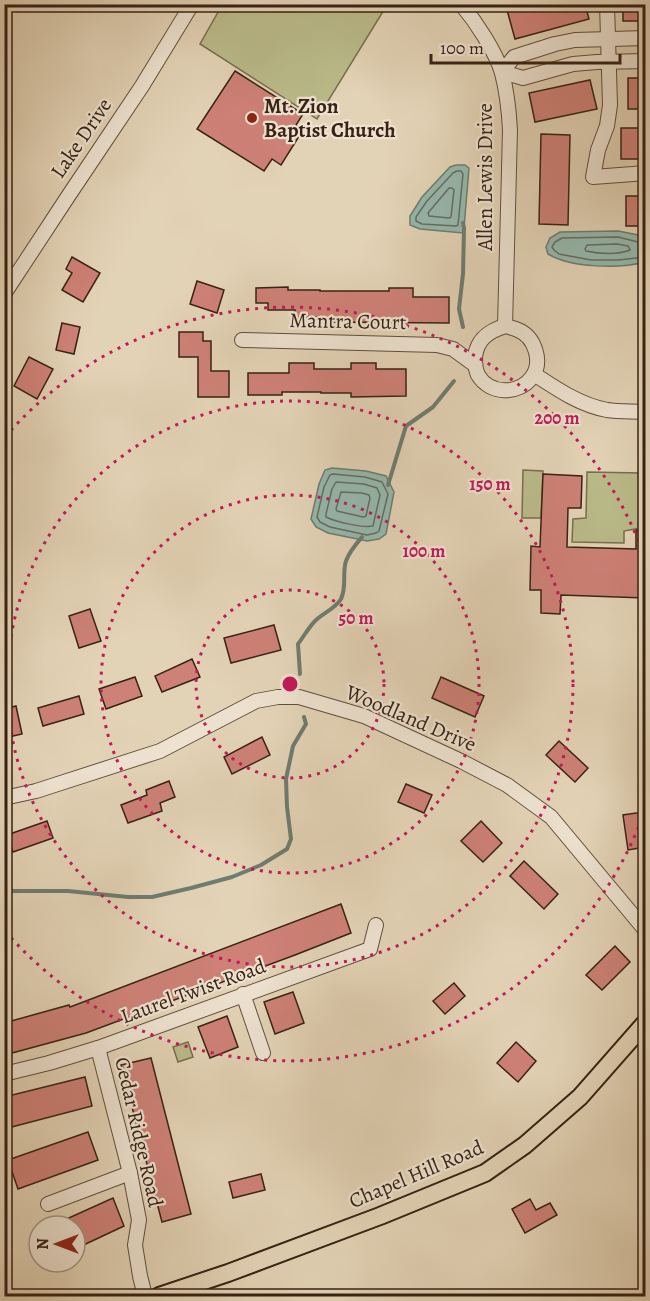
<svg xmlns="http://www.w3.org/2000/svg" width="650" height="1301" font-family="Alegreya,serif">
  <rect width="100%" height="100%" fill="#e3d3b6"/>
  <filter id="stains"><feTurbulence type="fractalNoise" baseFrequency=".00333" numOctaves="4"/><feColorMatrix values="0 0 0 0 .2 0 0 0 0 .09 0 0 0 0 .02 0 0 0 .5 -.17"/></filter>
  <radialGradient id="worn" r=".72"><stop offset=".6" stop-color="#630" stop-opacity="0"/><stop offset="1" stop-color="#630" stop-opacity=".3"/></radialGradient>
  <g fill="#baba89" stroke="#786e4f" stroke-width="1.5">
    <path d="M 222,5 L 222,4 L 387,5 L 317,119 L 200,44 Z"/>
    <path d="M 523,470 L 543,471 L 541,518 L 522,518 Z"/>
    <path d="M 587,472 L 642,473 L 640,528 L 624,531 L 624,543 L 572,542 L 573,519 L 586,518 Z"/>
    <path d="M 188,1042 L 193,1057 L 178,1062 L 173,1047 Z"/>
  </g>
  <g fill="#95b8ad" stroke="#6f7c70" stroke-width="1.5">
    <path d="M 456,165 L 465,165 L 469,168 L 464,228 L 463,233 L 420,229 L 410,225 L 410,216 L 422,197 L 450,167 Z"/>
    <path d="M 618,231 L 638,235 L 645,240 L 645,262 C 619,269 572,268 548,254 L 546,247 L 550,238 L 560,232 Z"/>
    <path d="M 332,468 L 366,471 L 386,476 L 394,492 L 386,534 L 379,539 L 367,541 L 328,533 L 316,527 L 311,519 L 319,484 L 325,470 Z"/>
  </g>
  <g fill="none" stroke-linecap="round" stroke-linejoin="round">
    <g stroke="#666d61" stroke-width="1.5">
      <path d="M 457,171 L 461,171 L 463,174 L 458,225 L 456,226 L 422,224 L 416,221 L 416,217 L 427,201 L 453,173 Z"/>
      <path d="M 449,188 L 452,188 L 454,190 L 451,217 L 449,218 L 429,216 L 428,213 Z"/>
      <path d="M 617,244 L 628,246 L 630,250 C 618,255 599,254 586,251 L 585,249 L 587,245 Z"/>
      <path d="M 646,244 L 618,237 L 562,238 L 555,242 L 552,247 L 554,250 L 559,254 L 591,260 L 618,260 L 646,257"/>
      <path d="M 333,474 L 365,477 L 382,482 L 388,494 L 379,531 L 376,533 L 367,535 L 330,527 L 320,522 L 317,517 L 324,487 L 330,475 Z"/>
      <path d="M 336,482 L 364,484 L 377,488 L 380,495 L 373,526 C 362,528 336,522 326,517 L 326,514 L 332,489 Z"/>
      <path d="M 341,492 L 362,493 L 369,495 L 370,498 L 366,516 L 363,517 L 337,511 L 336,509 Z"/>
    </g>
    <g stroke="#6f7c70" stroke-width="4">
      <path d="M 463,327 L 459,309 L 463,274 L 464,228 L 463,223"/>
      <path d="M 388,485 L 406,426 L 433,407 L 454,381"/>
      <path d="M 300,674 L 298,644 C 304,636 309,627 315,621 C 323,613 335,609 341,599 C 347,587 342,573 346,561 C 349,552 356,544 362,537"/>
      <path d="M 4,891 L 68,891 L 128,897 L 152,897 L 191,888 L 232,877 L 261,865 L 287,849 L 291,839 L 287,807 L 286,779 L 293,746 L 306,724 L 304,717"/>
    </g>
  </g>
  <g fill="#ce8177" stroke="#372215" stroke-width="1.5">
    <path d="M 527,4 L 585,4 L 589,19 L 515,39 L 507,10 Z"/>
    <rect x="623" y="4" width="22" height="17"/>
    <path d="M 235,71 L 303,114 L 296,125 L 303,130 L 281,165 L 272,159 L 264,171 L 197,129 Z"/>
    <rect x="628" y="78" width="17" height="31"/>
    <path d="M 590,80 L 597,109 L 535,122 L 529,93 Z"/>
    <rect x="621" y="128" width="24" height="31"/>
    <path d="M 541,134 L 570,135 L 568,225 L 539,224 Z"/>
    <rect x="626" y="196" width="19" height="30"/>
    <path d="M 72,257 L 100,273 L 83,302 L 62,290 L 72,273 L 66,269 Z"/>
    <path d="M 197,281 L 224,290 L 217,313 L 190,304 Z"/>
    <path d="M 288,287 L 288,290 L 320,290 L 320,291 L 389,291 L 389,288 L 413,288 L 413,297 L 449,297 L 449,323 L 325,322 L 325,317 L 295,317 L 295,310 L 268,310 L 268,303 L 256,303 L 256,288 Z"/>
    <path d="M 62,323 L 80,327 L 74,354 L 56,350 Z"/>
    <path d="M 179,332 L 203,332 L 203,341 L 211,341 L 211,371 L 229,371 L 229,397 L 198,397 L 198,357 L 179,357 Z"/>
    <path d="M 29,357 L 53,369 L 37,399 L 14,386 Z"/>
    <path d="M 289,363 L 314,363 L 314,369 L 351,369 L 351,363 L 376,363 L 376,369 L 406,369 L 406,396 L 351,397 L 351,393 L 321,393 L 321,392 L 282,392 L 282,395 L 248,395 L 248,373 L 289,373 Z"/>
    <path d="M 543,474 L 582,476 L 581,508 L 568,508 L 567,547 L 636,549 L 636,530 L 645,531 L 645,598 L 561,595 L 560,614 L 541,613 L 541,590 L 530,590 L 531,546 L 540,547 Z"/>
    <path d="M 90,609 L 101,641 L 79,648 L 69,616 Z"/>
    <path d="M 274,625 L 281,650 L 231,663 L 224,638 Z"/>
    <path d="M 192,659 L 200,677 L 162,692 L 155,676 Z"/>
    <path d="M 135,677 L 142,696 L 106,709 L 99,689 Z"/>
    <path d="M 441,677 L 484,696 L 475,717 L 432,698 Z"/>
    <path d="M 79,696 L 84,714 L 43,726 L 38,708 Z"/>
    <path d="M 16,706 L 22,734 L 4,738 L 4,709 Z"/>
    <path d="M 262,737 L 270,755 L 232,774 L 224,757 Z"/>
    <path d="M 559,741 L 588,768 L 575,782 L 546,755 Z"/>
    <path d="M 169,781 L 175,797 L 160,803 L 162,811 L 128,823 L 121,805 L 147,795 L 146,790 Z"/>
    <path d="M 406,784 L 432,795 L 424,813 L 398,802 Z"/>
    <path d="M 643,812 L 645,829 L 645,847 L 628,850 L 623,815 Z"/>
    <path d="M 47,821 L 53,838 L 13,852 L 7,835 Z"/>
    <path d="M 481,821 L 502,843 L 483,862 L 461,841 Z"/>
    <path d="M 524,861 L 558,894 L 544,909 L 510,876 Z"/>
    <path d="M 341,904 L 351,933 L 295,955 L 86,1033 L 12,1053 L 4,1023 L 69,1005 L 70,1007 Z"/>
    <path d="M 615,946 L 630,962 L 602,990 L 586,975 Z"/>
    <path d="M 454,983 L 465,996 L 445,1014 L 433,1001 Z"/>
    <path d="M 293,992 L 304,1023 L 275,1034 L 264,1002 Z"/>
    <path d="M 227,1016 L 238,1047 L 210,1058 L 198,1027 Z"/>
    <path d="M 516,1042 L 536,1061 L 518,1082 L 497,1063 Z"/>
    <path d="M 151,1058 L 191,1214 L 162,1222 L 121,1065 Z"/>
    <path d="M 85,1077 L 92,1106 L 4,1129 L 4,1097 Z"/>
    <path d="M 88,1132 L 98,1160 L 18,1189 L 8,1160 Z"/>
    <path d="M 261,1174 L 265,1190 L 233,1198 L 229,1182 Z"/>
    <path d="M 113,1198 L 124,1226 L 75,1249 L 75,1226 L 51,1226 Z"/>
    <path d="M 530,1199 L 536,1210 L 550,1203 L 557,1215 L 525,1233 L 512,1209 Z"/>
  </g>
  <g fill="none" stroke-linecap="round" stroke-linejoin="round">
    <g stroke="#624e3d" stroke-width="16">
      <g id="minor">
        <path d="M 461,4 C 476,22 496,52 502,73 C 507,92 509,111 510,130 L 505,326"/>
        <path d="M 607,4 L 610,105 L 607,126 L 598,150 L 593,177 L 646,173"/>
        <path d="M 646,38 L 575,40 L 555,44 L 514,57 L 502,72 L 523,78 L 573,64 L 597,62 L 646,61"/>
        <path d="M 4,294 L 67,198 L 142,86 L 192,4"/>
        <path d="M 505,326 C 509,327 514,328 518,330 C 535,337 543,362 532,377 C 519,395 490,395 478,375 C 475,369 475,363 475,357 C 477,339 489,331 505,326 Z"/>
        <path d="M 242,340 L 437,345 L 453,349 L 475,365"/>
        <path d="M 534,374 C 557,389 580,405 607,410 C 620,412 633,411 646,412"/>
        <path d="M 4,798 L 36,791 L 160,751 L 256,701 L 278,697 L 299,697 L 364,716 L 461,761 L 507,785 L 551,817 L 646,931"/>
        <path d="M 243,994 L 263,1053"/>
        <path d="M 98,1048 L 130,1173 L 139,1220 L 135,1245 L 140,1276 L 145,1296"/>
        <path d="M 4,1074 L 49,1063 L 98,1048 L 370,949 L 376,925"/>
        <path d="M 48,1204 L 130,1173"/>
      </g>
    </g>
    <g stroke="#372215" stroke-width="20">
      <path id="major" d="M 159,1296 L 228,1273 L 380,1216 L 485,1173 L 525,1145 L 580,1097 L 646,1022"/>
    </g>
    <use href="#minor" stroke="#ede2d0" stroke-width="14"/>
    <use href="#major" stroke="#e3d3b6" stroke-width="16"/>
  </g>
  <g fill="none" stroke="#c2185b" stroke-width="3" stroke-dasharray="3 6">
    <circle cx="290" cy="684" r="94"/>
    <circle cx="290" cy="684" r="189"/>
    <circle cx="290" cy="684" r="283"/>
    <path d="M645 810A377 377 0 0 1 5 931M5 437A377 377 0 0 1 645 558"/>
  </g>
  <circle fill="#8f2418" stroke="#ede2d0" stroke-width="2" cx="252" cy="118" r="6"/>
  <g text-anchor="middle" stroke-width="4.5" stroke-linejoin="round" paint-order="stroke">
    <g font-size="21" font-weight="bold" fill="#372215" stroke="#ede2d0" text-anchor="start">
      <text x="264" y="113">Mt. Zion<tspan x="264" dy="24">Baptist Church</tspan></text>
    </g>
    <g font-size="21" fill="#372215" stroke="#ede2d0">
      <text transform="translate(81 138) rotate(-56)" y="7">Lake Drive</text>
      <text transform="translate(485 177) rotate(-90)" y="7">Allen Lewis Drive</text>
      <text transform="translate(348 321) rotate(1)" y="7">Mantra Court</text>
      <text transform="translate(411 718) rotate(23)" y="7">Woodland Drive</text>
      <text transform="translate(193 991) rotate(-20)" y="7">Laurel Twist Road</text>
      <text transform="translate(139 1132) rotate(77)" y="7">Cedar Ridge Road</text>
      <text transform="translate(416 1174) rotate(-23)" y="7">Chapel Hill Road</text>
    </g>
  </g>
  <circle cx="290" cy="684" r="9" fill="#c2185b" stroke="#ede2d0" stroke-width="3"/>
  <g font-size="18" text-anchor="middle" font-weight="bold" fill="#c2185b" stroke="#ede2d0" stroke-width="4.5" stroke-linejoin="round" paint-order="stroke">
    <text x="557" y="424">200 m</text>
    <text x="490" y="490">150 m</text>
    <text x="424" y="557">100 m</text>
    <text x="356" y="624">50 m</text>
  </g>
  <rect width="650" height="1301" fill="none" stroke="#e3d3b6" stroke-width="24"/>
  <rect x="6" y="6" width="638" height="1289" fill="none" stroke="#372215" stroke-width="3"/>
  <rect x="12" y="12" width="626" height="1277" fill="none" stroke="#372215" stroke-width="1.5"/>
  <g transform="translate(57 1244) rotate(270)"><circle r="28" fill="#ede2d0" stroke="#a49585" stroke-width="1.5"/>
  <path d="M0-4.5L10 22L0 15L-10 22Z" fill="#8f2418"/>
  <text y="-9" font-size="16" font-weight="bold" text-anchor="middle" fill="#372215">N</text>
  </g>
  <path d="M431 54v9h189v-9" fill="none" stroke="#372215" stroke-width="3"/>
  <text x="440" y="54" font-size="18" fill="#372215" stroke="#ede2d0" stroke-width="4.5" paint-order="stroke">100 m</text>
  <rect width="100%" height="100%" filter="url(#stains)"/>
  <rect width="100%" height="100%" fill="url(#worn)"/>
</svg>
